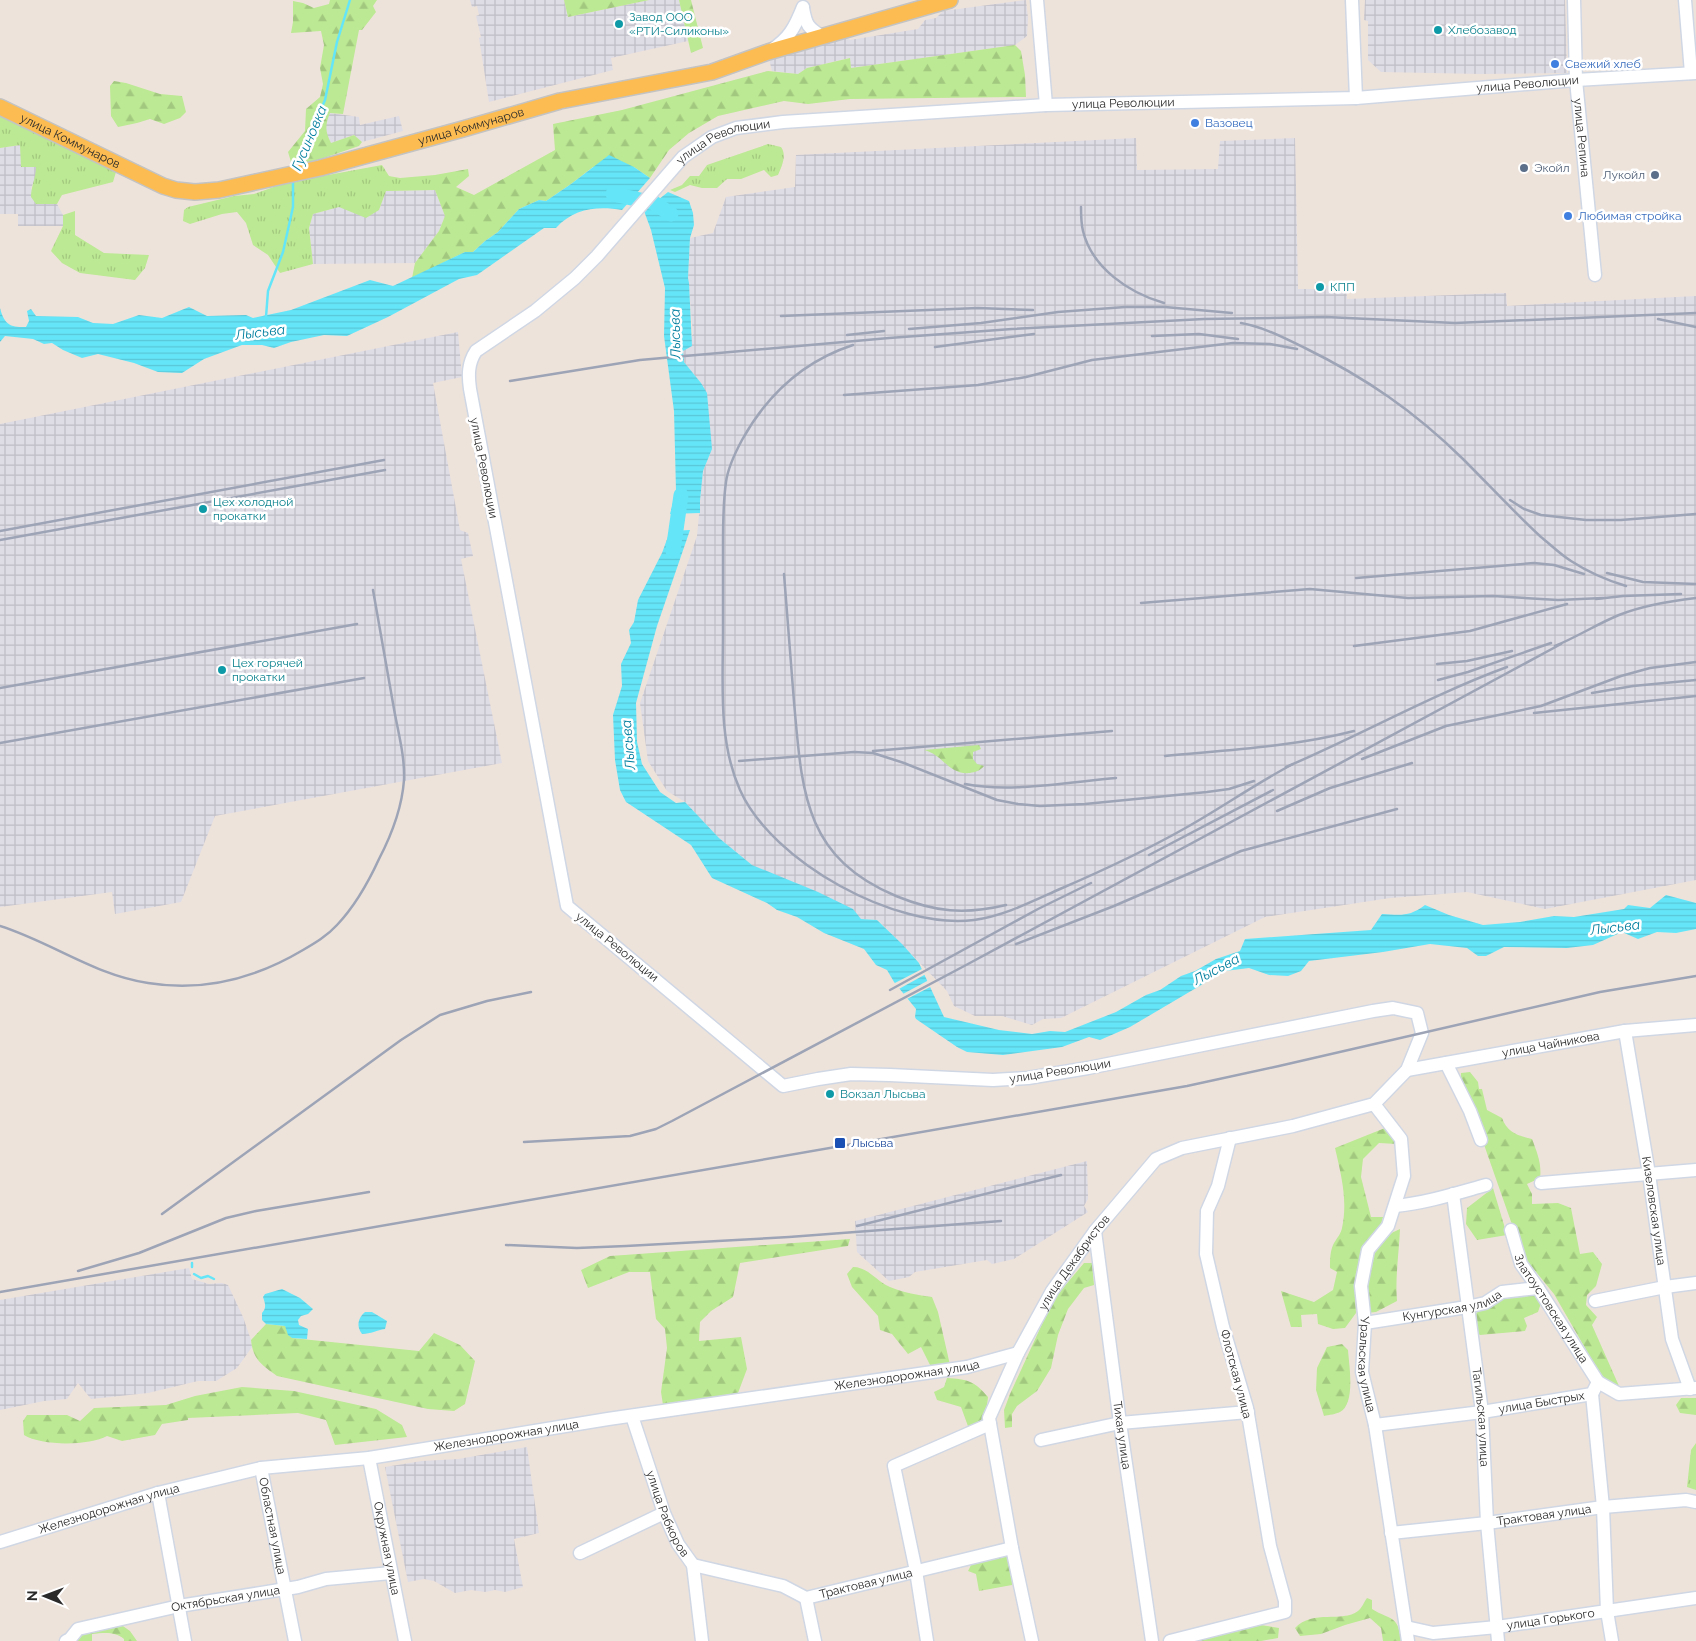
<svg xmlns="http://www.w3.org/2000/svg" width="1696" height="1641" font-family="Raleway,sans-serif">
  <defs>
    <pattern id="industrial-grid" width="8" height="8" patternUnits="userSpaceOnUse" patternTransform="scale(1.25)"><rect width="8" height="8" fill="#dedce5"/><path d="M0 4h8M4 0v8" fill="none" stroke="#bfbdc5"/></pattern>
    <pattern id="grass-tufts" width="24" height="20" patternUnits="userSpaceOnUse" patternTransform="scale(1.25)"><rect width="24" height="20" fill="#bce993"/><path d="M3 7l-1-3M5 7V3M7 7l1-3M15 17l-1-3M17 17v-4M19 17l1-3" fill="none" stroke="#a2c87f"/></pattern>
    <pattern id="forest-firs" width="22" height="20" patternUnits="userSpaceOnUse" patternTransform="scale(1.25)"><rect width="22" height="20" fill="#bce993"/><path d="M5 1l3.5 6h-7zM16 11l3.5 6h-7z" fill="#a2c87f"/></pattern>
    <pattern id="water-rules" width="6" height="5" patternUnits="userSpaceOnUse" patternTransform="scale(1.25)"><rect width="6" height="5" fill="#65e6f8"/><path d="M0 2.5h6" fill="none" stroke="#58c5d5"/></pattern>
  </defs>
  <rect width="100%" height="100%" fill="#eee3db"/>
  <g fill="url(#industrial-grid)">
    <path d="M 470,0 L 564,0 L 568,17 L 649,0 L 679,0 L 688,41 L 611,58 L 613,70 L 489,102 L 479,38 L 481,37 L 476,16 L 479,15 L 477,6 L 472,7 Z"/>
    <path d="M 1026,0 L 1028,18 L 1027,36 L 1015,45 L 851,68 L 849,58 L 807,68 L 798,74 L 772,71 L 769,59 L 848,38 L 850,40 L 918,29 L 925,20 L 936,18 L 943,11 Z"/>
    <path d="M 1365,0 L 1565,0 L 1567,73 L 1481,74 L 1381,72 L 1368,60 L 1368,21 L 1364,20 Z"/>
    <path d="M 330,113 L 359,117 L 360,125 L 399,116 L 403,131 L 362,142 L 354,135 L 331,143 L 325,133 L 325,124 Z"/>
    <path d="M 1136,138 L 1137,170 L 1218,169 L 1220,141 L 1295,138 L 1298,289 L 1315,289 L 1315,282 L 1324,282 L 1325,286 L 1346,285 L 1347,299 L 1506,293 L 1507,306 L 1696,296 L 1696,880 L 1545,909 L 1467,892 L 1390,898 L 1265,917 L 1061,1018 L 1043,1019 L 1032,1025 L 1002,1016 L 975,1016 L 954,1006 L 947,991 L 878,920 L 861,919 L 752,865 L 719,838 L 685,802 L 667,791 L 648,761 L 640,703 L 697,536 L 703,471 L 712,449 L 701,383 L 684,362 L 683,351 L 693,334 L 688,278 L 690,238 L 713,233 L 726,197 L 795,187 L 796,155 Z"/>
    <path d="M 21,145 L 21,167 L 36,167 L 36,177 L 31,188 L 37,204 L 57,204 L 63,215 L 63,226 L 18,226 L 18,214 L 0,214 L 0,148 Z"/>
    <path d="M 435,190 L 445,216 L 439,231 L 415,263 L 313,264 L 309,228 L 313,214 L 339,207 L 379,210 L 386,191 Z"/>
    <path d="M 458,332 L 462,377 L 433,383 L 460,530 L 468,533 L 473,556 L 461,559 L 502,763 L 215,816 L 181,902 L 115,914 L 112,892 L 0,907 L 0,424 Z"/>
    <path d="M 1087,1161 L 1088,1199 L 1084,1206 L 1088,1212 L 1014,1259 L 992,1264 L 987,1260 L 915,1272 L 909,1277 L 889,1281 L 857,1252 L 855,1221 Z"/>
    <path d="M 189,1268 L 192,1279 L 209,1284 L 222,1283 L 228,1285 L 243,1317 L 251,1340 L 252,1347 L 237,1368 L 216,1381 L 198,1381 L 148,1393 L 91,1399 L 78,1383 L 67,1399 L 44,1401 L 0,1410 L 0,1300 Z"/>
    <path d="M 527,1447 L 539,1533 L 514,1539 L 523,1587 L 505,1592 L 495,1590 L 485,1592 L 471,1590 L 455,1593 L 434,1581 L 424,1579 L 408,1582 L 385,1467 L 422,1461 L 458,1459 Z"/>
  </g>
  <g fill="url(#grass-tufts)">
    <path d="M 0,116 L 116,172 L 113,182 L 62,195 L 57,204 L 36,204 L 31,197 C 31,186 36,178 36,167 L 21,167 L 20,145 L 0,148 Z"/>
    <path d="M 768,144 L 781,147 C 787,155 782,166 778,175 L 771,177 L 764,170 L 741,179 L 727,179 L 717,188 L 702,188 L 690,185 L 675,192 L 670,190 L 682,185 L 690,176 L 699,176 L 707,165 Z"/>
    <path d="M 382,165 L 389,176 L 400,178 L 435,175 L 435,190 L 386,191 L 379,210 L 366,218 L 339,207 L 313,214 L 309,228 L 313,264 L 280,273 L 268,255 L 253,245 L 246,223 L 237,212 L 222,214 L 190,224 L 183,221 L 184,210 L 188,207 L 234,196 L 254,194 L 285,183 Z"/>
    <path d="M 75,211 L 75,235 L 104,253 L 149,255 L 145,268 L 135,280 L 80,273 L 62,263 L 51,251 L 63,226 L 63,215 Z"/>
    <path d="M 1696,1443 L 1696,1490 L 1687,1487 L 1691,1450 Z"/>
  </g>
  <g fill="url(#forest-firs)">
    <path d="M 330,0 L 377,0 L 373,6 L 376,12 L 362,30 L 359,30 L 343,114 L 330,113 C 325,125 325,131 331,143 L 354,135 L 362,142 L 359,146 L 306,164 L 291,162 L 288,152 L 305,131 L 306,109 L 320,97 L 323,84 L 320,68 L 324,45 L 321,31 L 291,33 L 293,22 L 293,1 L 303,3 L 314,8 L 329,4 Z"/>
    <path d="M 564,0 L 649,0 L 568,17 Z"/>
    <path d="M 679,0 L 691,0 L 703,48 L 691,53 Z"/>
    <path d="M 1015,45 L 1021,51 L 1025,75 L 1026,97 L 850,99 L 808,104 L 784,101 L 718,116 L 689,133 L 669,150 L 650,178 L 634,167 L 593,167 L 571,184 L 546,201 L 539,200 L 519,209 L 498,232 L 485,241 L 473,252 L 465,252 L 412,278 L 415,263 L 439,231 L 445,216 L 435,190 L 435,175 L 468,169 L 469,176 L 456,187 L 474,195 L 555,150 L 553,124 L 622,110 L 768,71 L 798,74 L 807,68 L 850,58 L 851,68 Z"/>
    <path d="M 114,81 L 126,83 L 160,94 L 182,96 L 186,112 L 180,118 L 164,124 L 150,119 L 137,123 L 118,127 L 111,116 L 110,86 Z"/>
    <path d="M 979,745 L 981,749 L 973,752 L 973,759 L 977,764 L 984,766 C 980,771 975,772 970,773 C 948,775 944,755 924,750 Z"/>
    <path d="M 1470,1072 L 1478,1082 L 1479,1089 L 1482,1089 L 1487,1110 L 1502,1118 C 1507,1132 1518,1136 1532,1139 C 1537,1152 1542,1164 1540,1178 L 1527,1184 L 1532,1194 L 1532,1204 L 1558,1203 L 1571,1208 L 1580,1254 L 1593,1252 L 1602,1264 L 1596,1286 L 1587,1295 L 1586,1305 L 1597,1317 L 1592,1325 L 1619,1386 L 1611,1384 L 1600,1374 L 1554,1294 L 1523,1256 L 1461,1079 L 1461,1073 Z"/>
    <path d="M 1385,1128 L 1397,1144 L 1379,1143 L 1363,1159 L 1361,1177 L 1371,1217 L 1383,1217 C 1379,1237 1366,1252 1359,1271 C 1354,1285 1355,1299 1356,1313 L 1345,1328 L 1333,1329 L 1318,1324 L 1317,1314 L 1301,1315 L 1302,1327 L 1291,1327 L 1281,1291 L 1314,1302 L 1333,1290 L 1337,1272 L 1330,1268 C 1330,1260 1330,1252 1333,1245 C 1336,1239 1341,1234 1342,1228 C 1348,1200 1341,1175 1335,1148 Z"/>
    <path d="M 1493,1188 L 1507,1235 L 1477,1240 L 1466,1224 L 1467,1208 Z"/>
    <path d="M 1400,1229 C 1399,1253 1395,1277 1397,1301 L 1376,1312 L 1367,1313 C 1366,1280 1364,1243 1400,1229 Z"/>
    <path d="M 850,1239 L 848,1246 L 740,1263 L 733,1297 L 711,1311 L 700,1322 L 699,1341 L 741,1337 L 747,1369 L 738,1393 L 663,1405 L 661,1392 L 667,1348 L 665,1329 L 656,1319 L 650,1272 L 629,1272 L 588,1288 L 581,1270 L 610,1256 Z"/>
    <path d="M 1084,1263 L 1092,1263 L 1094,1285 L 1084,1288 L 1068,1309 L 1058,1335 L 1051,1368 L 1037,1391 L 1017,1406 L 1012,1414 L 1012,1427 L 1005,1428 L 1004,1410 L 1010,1394 L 1053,1300 Z"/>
    <path d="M 853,1267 C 868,1267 876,1281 890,1287 C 904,1293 918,1295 932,1297 L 938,1312 L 950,1365 L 931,1367 L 921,1347 L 908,1354 L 892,1334 L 880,1330 L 878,1316 L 852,1287 L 847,1274 Z"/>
    <path d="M 1539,1295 L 1541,1303 L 1538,1312 L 1524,1318 L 1527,1326 L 1525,1331 L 1480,1335 L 1475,1332 L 1473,1316 L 1480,1310 L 1506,1297 Z"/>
    <path d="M 266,1324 L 285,1326 L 292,1338 L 419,1351 L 434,1333 L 460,1345 L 475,1361 L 465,1404 L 454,1411 L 428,1409 L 277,1376 C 262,1365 253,1360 251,1340 Z"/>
    <path d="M 1342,1344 L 1348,1350 C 1349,1365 1356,1404 1340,1412 C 1336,1414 1329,1415 1324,1416 L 1316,1390 L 1317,1368 L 1327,1347 Z"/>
    <path d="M 947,1378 C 967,1379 975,1381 988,1397 C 986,1415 985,1420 969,1429 L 961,1407 L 937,1400 L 934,1392 L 944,1387 Z"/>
    <path d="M 242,1387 L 294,1391 L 376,1409 L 402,1425 L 407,1437 L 335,1445 L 326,1420 L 298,1413 L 188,1418 L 188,1420 L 162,1424 L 155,1435 L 122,1441 L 107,1436 C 89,1446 41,1446 24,1435 L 23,1421 L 27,1415 L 67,1415 L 80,1421 L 94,1408 L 166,1405 L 195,1396 Z"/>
    <path d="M 1681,1398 L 1696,1398 L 1696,1415 L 1680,1413 L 1676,1405 Z"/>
    <path d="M 1008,1556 L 1011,1564 L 1012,1585 L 979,1591 L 976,1574 L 968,1571 L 971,1565 L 996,1557 Z"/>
    <path d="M 1367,1598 L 1372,1600 L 1372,1609 C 1391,1621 1398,1614 1401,1641 L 1383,1641 L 1381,1628 L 1370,1618 L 1345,1625 L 1321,1634 L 1300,1636 L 1295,1628 C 1313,1609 1342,1623 1358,1611 C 1362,1608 1364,1602 1367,1598 Z"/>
    <path d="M 120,1624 L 130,1631 L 137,1641 L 124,1641 L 124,1639 C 114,1631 104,1633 92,1634 L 92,1641 L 77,1641 L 87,1629 Z"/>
    <path d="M 1261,1625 L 1279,1628 L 1278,1638 L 1261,1641 L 1198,1641 Z"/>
  </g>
  <g fill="url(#water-rules)">
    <path d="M 609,155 L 634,167 L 650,178 L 622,210 C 598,206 574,208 556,228 L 544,228 L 477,275 L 459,279 L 388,317 L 347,336 L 324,335 L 291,342 L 274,348 L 262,345 L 242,345 L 204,359 L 182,373 L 158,372 L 134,363 L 98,354 L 82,358 L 63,350 L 52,343 L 44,344 L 33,339 L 5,336 L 0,342 L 0,308 C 4,323 9,328 26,327 L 29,321 L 27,311 L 31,309 L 36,316 L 78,317 L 93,323 L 113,324 L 139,315 L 162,318 L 189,307 L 207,316 L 246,315 L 253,318 L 291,310 L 370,280 L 393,286 L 465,252 L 473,252 L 485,241 L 498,232 L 519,209 L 539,200 L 546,201 L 571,184 Z"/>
    <path d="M 668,192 L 689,201 L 693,213 L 694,225 L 690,238 L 688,278 L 689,283 L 692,346 L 683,351 L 684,362 L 701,383 L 707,393 L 712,449 L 703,471 L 700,501 L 700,513 L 670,514 L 676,491 L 674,411 L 664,336 L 665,288 L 651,230 L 644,211 Z"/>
    <path d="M 690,530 L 657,626 L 636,703 L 637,742 L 642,764 L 660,792 L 676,803 L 685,802 L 719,838 L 752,865 L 818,892 L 853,909 L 861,919 L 877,920 L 902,944 L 919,963 L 944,1017 L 999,1030 L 1032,1034 L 1050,1031 L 1065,1032 L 1116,1012 L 1146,995 L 1160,990 L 1181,976 L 1195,971 L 1216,959 L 1240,951 L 1245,939 L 1371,930 L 1382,914 C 1401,915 1409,917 1425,905 L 1449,915 L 1483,925 L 1520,922 L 1554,916 L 1574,917 L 1624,909 L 1628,905 L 1650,908 L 1666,895 L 1696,903 L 1696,929 L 1676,933 L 1657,932 L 1638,939 L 1622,932 L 1593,945 L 1567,948 L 1504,947 L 1486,956 L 1478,956 L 1467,948 L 1430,944 L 1383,952 L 1309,961 L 1301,971 L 1288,976 L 1269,975 L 1249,968 L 1225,971 L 1130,1027 L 1100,1040 L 1089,1037 L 1062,1047 L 1003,1055 L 967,1052 L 957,1047 L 916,1019 L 915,1017 L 916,1009 L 894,982 L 887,970 L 876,965 L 864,949 L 824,933 L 797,917 L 777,910 L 767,903 L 712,878 L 691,845 L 626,802 L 620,790 L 615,760 L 613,715 L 622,686 L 621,664 L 631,643 L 629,630 L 634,622 L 638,600 L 662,553 L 670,531 Z"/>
    <path d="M 282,1289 L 300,1298 L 313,1309 L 308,1314 L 301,1316 L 298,1320 L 299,1325 L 308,1329 L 307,1339 L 292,1338 L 288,1335 L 285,1326 L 266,1324 L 262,1320 L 262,1313 C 267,1308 265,1303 263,1297 L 265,1294 Z"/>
    <path d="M 365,1312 L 372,1312 L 387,1321 L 385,1329 C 377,1330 371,1334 362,1334 C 356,1326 358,1318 365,1312 Z"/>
  </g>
  <g fill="#eee3db">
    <path d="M 924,968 L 926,974 L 897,990 L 893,984 Z"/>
    <path d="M 929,980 L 932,986 L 905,1000 L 901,995 Z"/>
  </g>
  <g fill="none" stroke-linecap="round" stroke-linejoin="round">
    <g stroke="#65e6f8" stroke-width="2.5">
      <path d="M 296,167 L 325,100 L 337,42 L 350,0"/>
      <path d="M 266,317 L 268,291 L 283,252 L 293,207 L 293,179"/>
      <path d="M 192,1263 L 192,1267"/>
      <path d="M 194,1274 L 201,1278 L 208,1276 L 214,1279"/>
    </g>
    <g stroke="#65e6f8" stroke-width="15">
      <path d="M 613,194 L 654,203 L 671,214"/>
      <path d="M 673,551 L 681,495"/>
    </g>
    <g stroke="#d0d7e4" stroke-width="15">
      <g id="minor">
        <path d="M 1037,0 L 1046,105"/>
        <path d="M 1352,0 L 1356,98"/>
        <path id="s1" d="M 1574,0 L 1576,80 L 1595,275"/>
        <path d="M 1685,0 L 1691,73"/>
        <path d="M 803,8 C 806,25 808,28 823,37"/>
        <path d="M 771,50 C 789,39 795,27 803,7"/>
        <path id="s2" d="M 1625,1031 L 1649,1174 L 1672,1339 L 1690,1389"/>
        <path d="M 1446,1063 L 1470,1111 L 1481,1140"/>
        <path id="s3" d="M 1407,1070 L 1625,1031 L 1696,1025"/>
        <path id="s4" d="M 1374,1104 L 1401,1139 L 1404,1176 L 1388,1226 L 1368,1250 L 1361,1286 L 1365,1323 L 1362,1372 L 1375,1425 L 1408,1641"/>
        <path d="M 1541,1183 L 1696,1170"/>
        <path id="s5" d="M 1453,1194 L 1482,1412 L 1487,1523 L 1498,1641"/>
        <path d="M 1395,1206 C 1426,1203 1457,1193 1486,1185"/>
        <path id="s6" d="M 1511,1230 L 1521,1264 L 1538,1288 L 1598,1382"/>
        <path id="s7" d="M 1095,1231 L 1120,1423 L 1152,1641"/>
        <path d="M 1595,1301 L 1665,1287 L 1696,1283"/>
        <path id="s8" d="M 1365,1323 L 1467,1307 L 1485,1303 L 1502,1292 L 1538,1288"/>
        <path d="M 1592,1394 L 1603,1507 L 1607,1611 L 1612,1641"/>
        <path id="s9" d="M 632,1416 L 664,1513 L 678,1544 L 693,1565 L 702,1641"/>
        <path id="s10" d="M 1375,1425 L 1482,1412 L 1592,1394 L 1598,1382 L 1619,1394 L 1696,1388"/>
        <path d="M 1041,1440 L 1120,1423 L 1248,1412"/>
        <path id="s11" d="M 369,1458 L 405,1641"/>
        <path id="s12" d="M 261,1468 L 295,1641"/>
        <path d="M 158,1493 L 185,1641"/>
        <path id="s13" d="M 1391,1533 L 1487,1523 L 1603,1507 L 1686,1500 L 1696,1502"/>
        <path id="s14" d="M 0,1542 L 158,1493 L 261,1468 L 369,1458 L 608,1419 L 967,1367 L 1018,1353"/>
        <path d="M 580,1553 L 664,1513"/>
        <path id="s15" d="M 693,1565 L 783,1586 L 806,1598 L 1012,1548"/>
        <path d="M 806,1598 L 815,1641"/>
        <path id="s16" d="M 1406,1627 L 1433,1633 L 1497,1627 L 1696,1598"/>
        <path id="s17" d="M 66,1641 L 70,1639 L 78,1629 L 179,1606 L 298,1587 L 326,1579 L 391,1573"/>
        <path d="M 927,1641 L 916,1571 L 894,1466 L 990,1424"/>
        <path id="s18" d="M 1032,1641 L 1012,1548 L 989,1418 L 1018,1353 L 1052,1291 L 1095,1231 L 1156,1159 L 1182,1148 L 1293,1126 L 1374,1104 L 1407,1070 L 1422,1033 L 1417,1013 L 1393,1008 L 1373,1011 L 1088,1068 L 1028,1078 L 993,1080 L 890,1075 L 851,1074 L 818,1079 L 783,1086 L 567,906 L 470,389 C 468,375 468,363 476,351 L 535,311 L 575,278 L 597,256 L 683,157 L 712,137 L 736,128 L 783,122 L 1046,105 L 1356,98 L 1576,80 L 1696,73"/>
        <path d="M 1170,1641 L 1285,1612 L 1285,1601 L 1270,1546 L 1247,1408 L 1223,1327 L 1206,1254 L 1207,1211 L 1218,1186 L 1230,1138"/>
      </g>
    </g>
    <g stroke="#c3c3c3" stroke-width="18">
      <g id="major">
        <path id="s19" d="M 0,107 L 163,186 L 176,190 L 195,192 L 219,190 L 320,168 L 463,129 L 560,101 L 712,72 L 768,52 L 950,0"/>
      </g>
    </g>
    <use href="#minor" stroke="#fff" stroke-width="12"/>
    <use href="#major" stroke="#fcbc52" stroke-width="15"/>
    <g stroke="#9da4b6" stroke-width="2.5">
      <path d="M 1081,207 C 1081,215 1081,223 1083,231 C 1092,268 1129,293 1164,303"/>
      <path d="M 781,316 L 978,308 L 1033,310"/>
      <path d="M 1658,319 L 1696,327"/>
      <path d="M 1241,323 C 1264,327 1284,338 1305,348 C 1366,378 1414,411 1463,459 C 1489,485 1514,512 1541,537 C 1551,545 1560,554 1571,561 C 1588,572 1606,580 1626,586"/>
      <path d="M 909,329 L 981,323 L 1058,312 L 1125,307 L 1165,307 L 1232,313"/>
      <path d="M 847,335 L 884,331"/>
      <path d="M 1152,336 L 1199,334 L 1238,339"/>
      <path d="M 853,345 C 804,361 767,395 742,440 C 735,453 728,467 726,482 C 723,503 723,524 723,545 C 723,574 723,603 723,631 C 723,684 718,741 740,790 C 772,862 896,930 974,920 C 1004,916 1033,901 1060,889 C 1104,870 1147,850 1189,826 C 1224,806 1257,783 1293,764"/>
      <path d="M 935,347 L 1034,334"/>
      <path d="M 510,381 L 640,360 L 889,338 L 1012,329 L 1204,319 L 1326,317 L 1455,323 L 1696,313"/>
      <path d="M 844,395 L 978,385 L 1026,377 L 1092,360 L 1233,343 L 1270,344 L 1297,349"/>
      <path d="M 1510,500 L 1524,509 L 1541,515 L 1586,520 L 1621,520 L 1696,514"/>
      <path d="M 0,531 L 384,460"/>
      <path d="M 0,540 L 385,470"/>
      <path d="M 1607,573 L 1643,582 L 1696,584"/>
      <path d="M 784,574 C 787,617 791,659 794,702 C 802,790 803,857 896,896 C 935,912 964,915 1006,905"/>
      <path d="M 1356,578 L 1534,563 L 1554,565 L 1584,574"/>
      <path d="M 1596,599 L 1623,596 L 1681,594"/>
      <path d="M 1141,603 L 1310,589 L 1408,598 L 1493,596 L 1558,600 L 1603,598"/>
      <path d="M 1354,646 L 1470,631 L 1567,604"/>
      <path d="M 1555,646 C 1577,637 1597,624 1619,615 C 1644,605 1670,601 1696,598"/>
      <path d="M 1437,664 L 1467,661 L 1512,651"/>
      <path d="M 1438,680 L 1468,672 L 1551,643"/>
      <path d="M 0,688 L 357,624"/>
      <path d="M 1592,693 L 1633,686 L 1696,680"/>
      <path d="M 1534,713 L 1696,696"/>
      <path d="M 0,743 L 364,678"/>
      <path d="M 873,751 L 1112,731"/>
      <path d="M 1165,756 C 1228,750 1292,747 1354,731"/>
      <path d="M 1362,759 L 1446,726 L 1541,706 L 1621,676 L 1650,668 L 1696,662"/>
      <path d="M 739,761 L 854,752 L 873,753 L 904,763 L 997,800 L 1018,804 L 1040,806 L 1085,804 L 1207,792 L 1229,789 L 1254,781"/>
      <path d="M 1286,767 C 1361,735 1431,695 1507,667"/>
      <path d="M 965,784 C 1010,793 1070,782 1116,778"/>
      <path d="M 1277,811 L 1330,788 L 1412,763"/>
      <path d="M 1149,855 L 1273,790"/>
      <path d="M 0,926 C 51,942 94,975 148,983 C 203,992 256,978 303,950 C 315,943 327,936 337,925 C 355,906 368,883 379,859 C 392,834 402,808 404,780 C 405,756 398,732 394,709 C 387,669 380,629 373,590"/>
      <path d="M 1016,944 L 1114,906 L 1241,851 L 1397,809"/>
      <path d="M 890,990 L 1038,909 L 1091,883"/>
      <path d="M 524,1142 L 630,1136 L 656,1129 L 672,1121 L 968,964 L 1561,644"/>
      <path d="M 162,1214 L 401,1040 L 440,1015 L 487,1001 L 531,992"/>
      <path d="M 857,1226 L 1061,1175"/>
      <path d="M 506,1245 L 577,1248 L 626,1246 L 789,1237 L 1001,1221"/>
      <path d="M 78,1271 L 139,1253 L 226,1218 L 256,1211 L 369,1192"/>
      <path d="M 0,1292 L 1187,1086 L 1279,1066 L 1600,992 L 1696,976"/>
    </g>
  </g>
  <g fill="#0f9aa8" stroke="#fff" stroke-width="2">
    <circle cx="619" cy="24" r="5"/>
    <circle cx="1438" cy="30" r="5"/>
    <circle cx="1320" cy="287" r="5"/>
    <circle cx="203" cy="509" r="5"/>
    <circle cx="222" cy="670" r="5"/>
    <circle cx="830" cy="1094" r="5"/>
  </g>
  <g fill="#3f7fe0" stroke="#fff" stroke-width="2">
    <circle cx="1555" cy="64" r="5"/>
    <circle cx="1195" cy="123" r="5"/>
    <circle cx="1568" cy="216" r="5"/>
  </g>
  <g fill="#5c6f8a" stroke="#fff" stroke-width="2">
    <circle cx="1524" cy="168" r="5"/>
    <circle cx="1655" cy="175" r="5"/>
  </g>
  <rect fill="#1a4fb4" stroke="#fff" stroke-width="2" x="834" y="1137" width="12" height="12" rx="2.5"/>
  <g text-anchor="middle" stroke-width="5" stroke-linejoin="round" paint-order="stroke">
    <g font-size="12" fill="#0d838f" stroke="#fff" text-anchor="start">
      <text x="629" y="21">Завод ООО<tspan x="629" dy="14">«РТИ-Силиконы»</tspan></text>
      <text x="1448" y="34">Хлебозавод</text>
      <text x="1330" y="291">КПП</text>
      <text x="213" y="506">Цех холодной<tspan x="213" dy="14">прокатки</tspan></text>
      <text x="232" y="667">Цех горячей<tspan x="232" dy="14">прокатки</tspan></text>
      <text x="840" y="1098">Вокзал Лысьва</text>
    </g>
    <g font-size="12" fill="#366cbe" stroke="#fff" text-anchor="start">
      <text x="1565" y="68">Свежий хлеб</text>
      <text x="1205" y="127">Вазовец</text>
      <text x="1578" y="220">Любимая стройка</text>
    </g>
    <g font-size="12" fill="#2a2a2a" stroke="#fff">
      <text dy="4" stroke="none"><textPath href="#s18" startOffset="3499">улица Революции</textPath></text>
      <text dy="4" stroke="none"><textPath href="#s18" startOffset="3094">улица Революции</textPath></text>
      <text dy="4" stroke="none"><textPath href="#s19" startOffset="498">улица Коммунаров</textPath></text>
      <text dy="4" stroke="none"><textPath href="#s1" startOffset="138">улица Репина</textPath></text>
      <text dy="4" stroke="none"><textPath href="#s19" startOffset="78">улица Коммунаров</textPath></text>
      <text dy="4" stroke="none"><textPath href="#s18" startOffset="2689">улица Революции</textPath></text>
      <text transform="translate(484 468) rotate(79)" y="4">улица Революции</text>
      <text transform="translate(617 947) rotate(39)" y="4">улица Революции</text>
      <text dy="4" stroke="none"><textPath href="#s3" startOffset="146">улица Чайникова</textPath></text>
      <text transform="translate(1060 1071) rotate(-9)" y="4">улица Революции</text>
      <text dy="4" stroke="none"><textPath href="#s2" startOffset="182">Кизеловская улица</textPath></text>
      <text dy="4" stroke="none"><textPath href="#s18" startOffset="405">улица Декабристов</textPath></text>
      <text dy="4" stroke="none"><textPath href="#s8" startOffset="89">Кунгурская улица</textPath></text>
      <text dy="4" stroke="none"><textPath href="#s6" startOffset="89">Златоустовская улица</textPath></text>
      <text dy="4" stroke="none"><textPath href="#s4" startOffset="281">Уральская улица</textPath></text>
      <text transform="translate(1236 1374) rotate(75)" y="4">Флотская улица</text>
      <text dy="4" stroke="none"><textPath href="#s14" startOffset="924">Железнодорожная улица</textPath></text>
      <text dy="4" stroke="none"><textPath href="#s10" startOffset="168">улица Быстрых</textPath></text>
      <text dy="4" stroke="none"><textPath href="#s5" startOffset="225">Тагильская улица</textPath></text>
      <text dy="4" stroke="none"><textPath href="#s14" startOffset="519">Железнодорожная улица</textPath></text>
      <text dy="4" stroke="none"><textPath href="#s7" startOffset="206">Тихая улица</textPath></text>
      <text dy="4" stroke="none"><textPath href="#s14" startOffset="114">Железнодорожная улица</textPath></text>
      <text dy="4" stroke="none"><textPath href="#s9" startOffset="104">улица Рабкоров</textPath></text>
      <text dy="4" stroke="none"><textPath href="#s13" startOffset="154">Трактовая улица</textPath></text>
      <text dy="4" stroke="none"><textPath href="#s12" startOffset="59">Областная улица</textPath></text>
      <text dy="4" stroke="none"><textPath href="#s11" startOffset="92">Окружная улица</textPath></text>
      <text dy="4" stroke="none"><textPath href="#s15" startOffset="180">Трактовая улица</textPath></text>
      <text dy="4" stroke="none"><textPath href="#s17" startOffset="168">Октябрьская улица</textPath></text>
      <text dy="4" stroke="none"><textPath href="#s16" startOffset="146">улица Горького</textPath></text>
    </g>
    <g font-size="12" fill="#4e5e75" stroke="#fff" text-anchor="start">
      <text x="1534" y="172">Экойл</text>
      <text x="1645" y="179" text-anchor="end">Лукойл</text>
    </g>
    <g font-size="12" fill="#164399" stroke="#fff" text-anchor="start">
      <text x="851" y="1147">Лысьва</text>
    </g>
    <g font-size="14" font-style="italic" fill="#037f9f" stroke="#fff">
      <text transform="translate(309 138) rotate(-67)" y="5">Гусиновка</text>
      <text transform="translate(260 332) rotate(-7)" y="5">Лысьва</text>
      <text transform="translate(675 334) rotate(-91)" y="5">Лысьва</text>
      <text transform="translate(628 745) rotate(-95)" y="5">Лысьва</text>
      <text transform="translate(1615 927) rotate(-7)" y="5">Лысьва</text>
      <text transform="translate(1216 969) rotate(-28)" y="5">Лысьва</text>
    </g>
  </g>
  <g transform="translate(45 1596) rotate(271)" stroke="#ffffff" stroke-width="4" paint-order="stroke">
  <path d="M0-4L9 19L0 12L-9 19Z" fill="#2a2a2a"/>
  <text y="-8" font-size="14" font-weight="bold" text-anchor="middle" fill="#2a2a2a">N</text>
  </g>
</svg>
